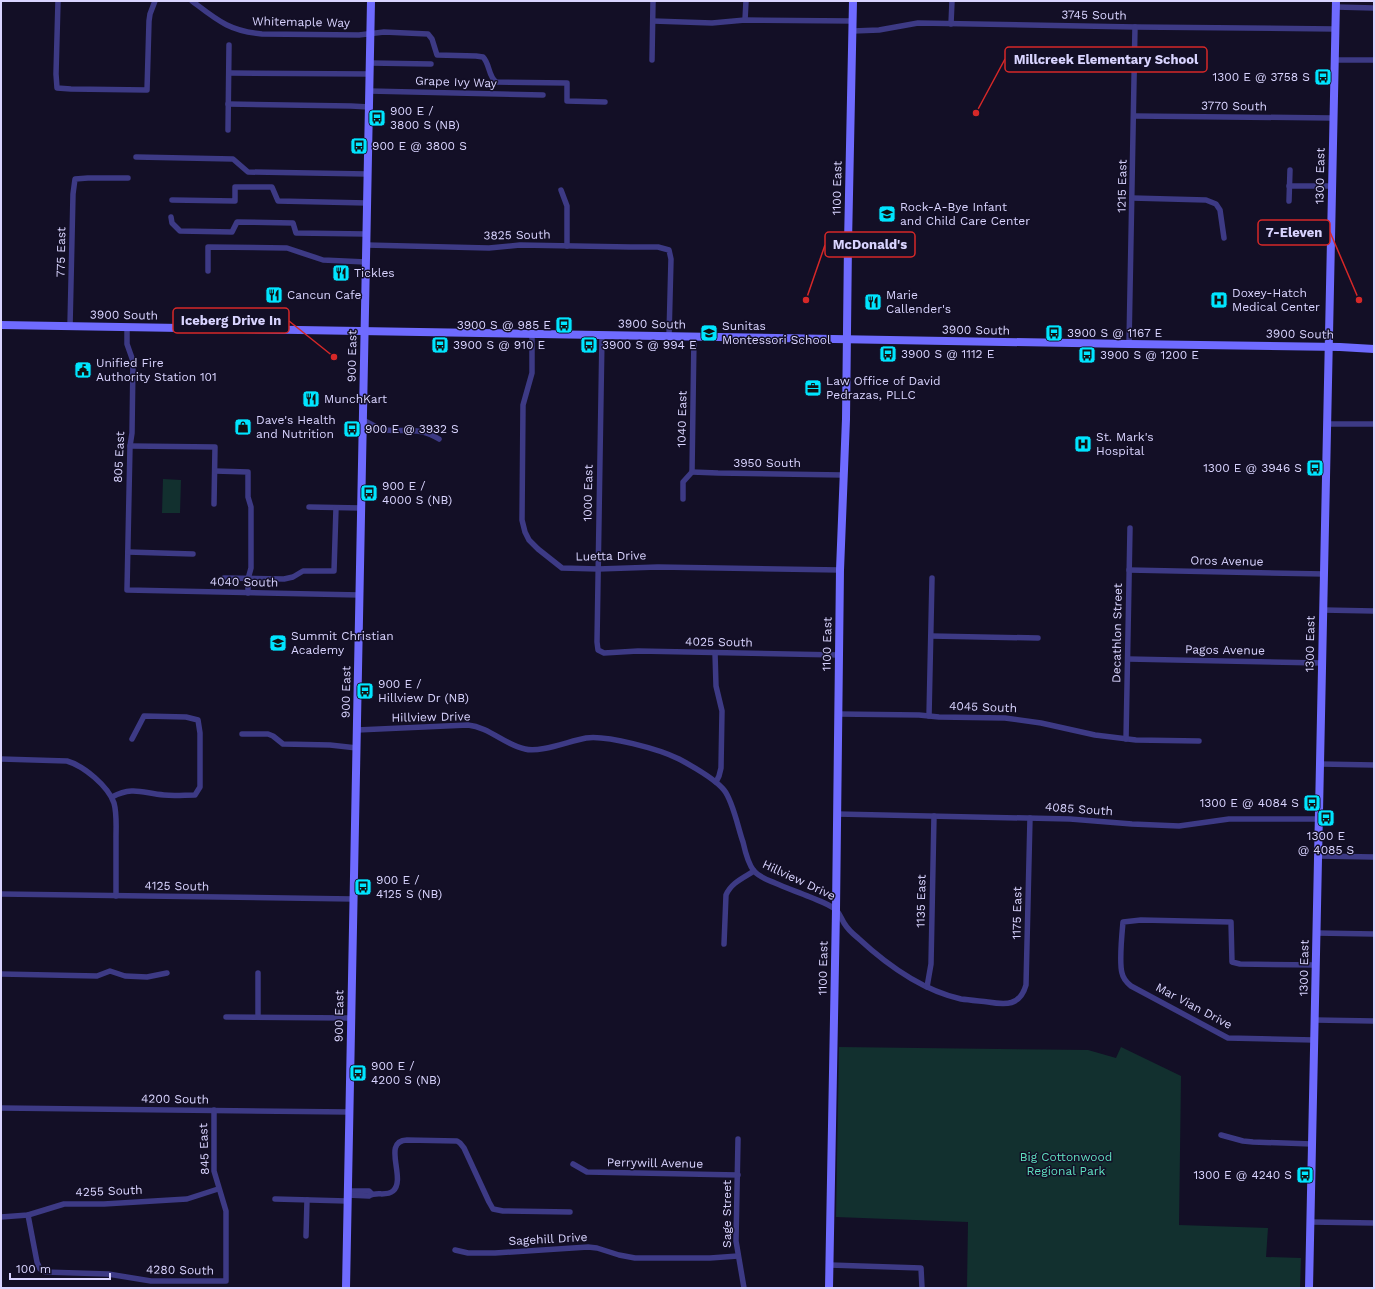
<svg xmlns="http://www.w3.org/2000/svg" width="1375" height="1289" font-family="'Work Sans',sans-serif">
  <rect width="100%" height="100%" fill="#130f26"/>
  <g fill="#12302f">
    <path d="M 163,479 L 181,480 L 180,513 L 162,513 Z"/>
    <path d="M 839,1047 L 1088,1050 L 1116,1058 L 1121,1047 L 1181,1076 L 1179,1225 L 1268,1228 L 1266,1257 L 1301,1258 L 1300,1288 L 967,1288 L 968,1222 L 836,1217 Z"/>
  </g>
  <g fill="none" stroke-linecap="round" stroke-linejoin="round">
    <g stroke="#3d3a85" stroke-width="5.5">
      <path d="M 58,1 L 56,74 L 57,88 L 71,89 L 147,90 L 149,21 L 150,14 L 155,1"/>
      <path d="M 192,1 C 217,20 229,31 262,34 L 359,35 L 384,32 L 428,34 L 432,39 L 437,55 L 476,56 L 483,57 C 490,64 488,76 496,82 L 567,83 L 567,101 L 605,102"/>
      <path d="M 1336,7 L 1374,8"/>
      <path d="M 745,20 L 746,1"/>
      <path d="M 653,21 L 712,23 L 745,20 L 853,21"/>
      <path d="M 951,24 L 952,1"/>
      <path d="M 853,31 L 879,30 L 918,23 L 1135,27 L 1335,29"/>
      <path d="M 652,60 L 653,1"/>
      <path d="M 1335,60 L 1374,60"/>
      <path d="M 370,63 L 431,64"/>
      <path d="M 229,73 L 370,74"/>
      <path d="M 369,91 L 543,95"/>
      <path d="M 228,104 L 351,106 L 369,107"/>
      <path d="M 1134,116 L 1333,118"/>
      <path d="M 228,130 L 229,45"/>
      <path d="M 136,157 L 233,159 L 248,172 L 367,174"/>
      <path d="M 1289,186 L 1331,186"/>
      <path d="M 561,190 L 567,206 L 567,246"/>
      <path d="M 1132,198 L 1206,200 L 1216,204 L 1220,210 L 1224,238"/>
      <path d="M 172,200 L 235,201 L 235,187 L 272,187 L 278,201 L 367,203"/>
      <path d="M 1289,201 L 1290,170"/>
      <path d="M 171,217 L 172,223 L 180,231 L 232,232 L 237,222 L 293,223 L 296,233 L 366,234"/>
      <path d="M 366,245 L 489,248 L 520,245 L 630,247 L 658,247 L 669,250 L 671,259 L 669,336"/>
      <path d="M 208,271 L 208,247 L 287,248 L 323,260 L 366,262"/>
      <path d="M 70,326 L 73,194 L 75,179 L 88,178 L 128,178"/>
      <path d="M 127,327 L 127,344 L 133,361 L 132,433 L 130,446 L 127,590 L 360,595"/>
      <path d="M 532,334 L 532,373 L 523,405 L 522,520 L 525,532 L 529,540 L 538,549 L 562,568 L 598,569 L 658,567 L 840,570"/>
      <path d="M 602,335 L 597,642 L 598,650 L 604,653 L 638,651 L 839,655"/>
      <path d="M 1129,344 L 1135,27"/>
      <path d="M 363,420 C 370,423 378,429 386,430 C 408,432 419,427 439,439"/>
      <path d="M 1327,424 L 1374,424"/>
      <path d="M 130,446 L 215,447 L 214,504"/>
      <path d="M 215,471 L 248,472 L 248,497 L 251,507 L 251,568 L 248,579 L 248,593"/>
      <path d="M 692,472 L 718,473 L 843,475"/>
      <path d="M 683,499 L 683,482 L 692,472 L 694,337"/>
      <path d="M 309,507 L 361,508"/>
      <path d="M 128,552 L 193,554"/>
      <path d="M 1129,570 L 1324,574"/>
      <path d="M 224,578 L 284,579 L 293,577 L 303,571 L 334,571 L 336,508"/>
      <path d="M 1323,610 L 1374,611"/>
      <path d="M 931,636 L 1038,638"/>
      <path d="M 715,653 L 716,686 L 722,711 L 721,768 L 719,776 L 716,782"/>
      <path d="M 1128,659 L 1322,663"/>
      <path d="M 838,714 L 919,715 L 939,717 L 1005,718 L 1041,723 L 1095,735 L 1136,740 L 1199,741"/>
      <path d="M 929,716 L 932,578"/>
      <path d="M 357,730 L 468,725 C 489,727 505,745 525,749 C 540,753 569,741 586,738 C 607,735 659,749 679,759 C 692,766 715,779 724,790 C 733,801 738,828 743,842 C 745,851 748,864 754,871 C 759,877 768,880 775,883 C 786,888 798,892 810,897 C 819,901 827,903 835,909 C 839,912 841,918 844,923 C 847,928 853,934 858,938 C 887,965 921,990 961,999 C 969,1000 979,1001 988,1002 C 1006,1005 1020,1006 1026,985 L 1030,818"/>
      <path d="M 242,734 L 268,734 L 273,736 L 283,744 L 330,745 L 357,748"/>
      <path d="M 1126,739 L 1130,528"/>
      <path d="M 1,759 L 67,761 C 84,766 108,786 114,803 C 117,814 116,826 116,837 C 116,857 116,876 116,896"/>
      <path d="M 1320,764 L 1374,765"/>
      <path d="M 112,797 C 133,786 142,793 164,795 C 174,796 185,795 195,795 L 200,787 L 200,733 L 198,720 L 186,717 L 144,716 L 132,739"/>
      <path d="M 837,814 L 1070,819 L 1132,824 L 1179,826 L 1229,819 L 1318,819"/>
      <path d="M 1318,856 L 1374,857"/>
      <path d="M 1,894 L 353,899"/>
      <path d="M 1316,933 L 1374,934"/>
      <path d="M 724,944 L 726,895 C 731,883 743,878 754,871"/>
      <path d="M 1,974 L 97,976 L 110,971 L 125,976 L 147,977 L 167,973"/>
      <path d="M 927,987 L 931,964 L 934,816"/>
      <path d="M 226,1017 L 351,1018"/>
      <path d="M 258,1017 L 258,973"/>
      <path d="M 1315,1020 L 1374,1021"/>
      <path d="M 1314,1040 L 1228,1038 L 1131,986 C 1126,982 1123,978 1122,973 C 1119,962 1122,933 1123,922 L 1141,920 L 1231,922 L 1232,962 L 1240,964 L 1316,965"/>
      <path d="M 1,1108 L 349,1112"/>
      <path d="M 1221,1135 L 1243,1141 L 1253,1142 L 1312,1144"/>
      <path d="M 738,1139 L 736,1241 L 744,1288"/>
      <path d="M 573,1164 L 587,1172 L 738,1175"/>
      <path d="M 347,1191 L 369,1191 L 372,1194"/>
      <path d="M 347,1195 L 369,1196 C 376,1191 386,1197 393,1191 C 407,1179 381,1141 407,1140 L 457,1141 L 460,1143 L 464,1148 L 489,1202 L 493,1209 L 503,1211 L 570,1212"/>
      <path d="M 275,1199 L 347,1201"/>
      <path d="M 28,1215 L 37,1262 L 40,1269 L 45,1272 L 108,1274 L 151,1281 L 226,1281 L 226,1211 L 214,1171 L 214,1110"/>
      <path d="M 1,1217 L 28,1215 L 64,1204 L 104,1204 L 187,1199 L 218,1189"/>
      <path d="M 1311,1222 L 1374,1223"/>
      <path d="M 306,1236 L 307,1200"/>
      <path d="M 455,1250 L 468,1253 L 495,1253 L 588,1247 L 597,1248 L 619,1255 L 635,1258 L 710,1258 L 738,1256"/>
      <path d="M 830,1265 L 921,1268 L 922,1288"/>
    </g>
    <g stroke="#6f6bff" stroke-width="8">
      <path d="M 1,325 L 1129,344 L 1340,347 L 1374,349"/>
      <path d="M 346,1288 L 371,1"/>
      <path d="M 829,1288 L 836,910 L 840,570 L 846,419 L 848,243 L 853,1"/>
      <path d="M 1309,1288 L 1336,1"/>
    </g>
  </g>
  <defs>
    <g id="bus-square" transform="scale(0.9)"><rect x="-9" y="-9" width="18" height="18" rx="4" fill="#00e5ff" stroke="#130f26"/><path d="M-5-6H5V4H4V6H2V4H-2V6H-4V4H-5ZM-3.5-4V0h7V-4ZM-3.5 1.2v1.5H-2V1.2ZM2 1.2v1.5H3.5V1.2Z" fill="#111"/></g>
    <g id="school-square" transform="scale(0.9)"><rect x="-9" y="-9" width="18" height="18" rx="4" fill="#00e5ff" stroke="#130f26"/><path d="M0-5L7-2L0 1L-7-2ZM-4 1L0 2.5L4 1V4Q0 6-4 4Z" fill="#111"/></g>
    <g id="restaurant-square" transform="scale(0.9)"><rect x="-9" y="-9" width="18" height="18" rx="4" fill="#00e5ff" stroke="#130f26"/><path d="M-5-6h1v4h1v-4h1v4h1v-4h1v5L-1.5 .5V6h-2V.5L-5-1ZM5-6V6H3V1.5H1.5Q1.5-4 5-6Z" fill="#111"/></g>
    <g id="hospital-square" transform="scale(0.9)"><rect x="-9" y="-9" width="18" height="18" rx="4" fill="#00e5ff" stroke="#130f26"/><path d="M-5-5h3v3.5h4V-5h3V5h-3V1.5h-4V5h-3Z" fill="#111"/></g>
    <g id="civic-square" transform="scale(0.9)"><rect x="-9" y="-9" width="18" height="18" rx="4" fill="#00e5ff" stroke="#130f26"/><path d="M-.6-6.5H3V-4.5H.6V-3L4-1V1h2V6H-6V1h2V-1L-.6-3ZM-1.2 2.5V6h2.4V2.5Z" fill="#111"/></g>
    <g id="office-square" transform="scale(0.9)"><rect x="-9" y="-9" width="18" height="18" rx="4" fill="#00e5ff" stroke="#130f26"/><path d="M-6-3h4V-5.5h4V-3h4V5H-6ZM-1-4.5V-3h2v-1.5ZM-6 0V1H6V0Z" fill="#111"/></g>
    <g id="shop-square" transform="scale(0.9)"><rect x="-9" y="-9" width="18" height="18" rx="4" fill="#00e5ff" stroke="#130f26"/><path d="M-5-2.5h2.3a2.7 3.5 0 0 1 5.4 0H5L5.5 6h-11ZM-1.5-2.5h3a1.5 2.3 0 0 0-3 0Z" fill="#111"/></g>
  </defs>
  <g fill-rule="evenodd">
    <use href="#bus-square" x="1323" y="77"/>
    <use href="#bus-square" x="377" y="118"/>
    <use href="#bus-square" x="359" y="146"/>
    <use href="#school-square" x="887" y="214"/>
    <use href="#restaurant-square" x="341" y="273"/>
    <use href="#restaurant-square" x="274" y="295"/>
    <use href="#hospital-square" x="1219" y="300"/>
    <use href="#restaurant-square" x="873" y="302"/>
    <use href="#bus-square" x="564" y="325"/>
    <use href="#school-square" x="709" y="333"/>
    <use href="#bus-square" x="1054" y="333"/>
    <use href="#bus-square" x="440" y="345"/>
    <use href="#bus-square" x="589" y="345"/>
    <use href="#bus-square" x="888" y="354"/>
    <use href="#bus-square" x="1087" y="355"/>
    <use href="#civic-square" x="83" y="370"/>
    <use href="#office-square" x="813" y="388"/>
    <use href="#restaurant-square" x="311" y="399"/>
    <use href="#shop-square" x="243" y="427"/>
    <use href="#bus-square" x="352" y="429"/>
    <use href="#hospital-square" x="1083" y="444"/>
    <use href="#bus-square" x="1315" y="468"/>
    <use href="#bus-square" x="369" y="493"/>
    <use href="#school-square" x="278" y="643"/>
    <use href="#bus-square" x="365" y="691"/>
    <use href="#bus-square" x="1312" y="803"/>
    <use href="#bus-square" x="1326" y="818"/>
    <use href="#bus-square" x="363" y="887"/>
    <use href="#bus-square" x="358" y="1073"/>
    <use href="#bus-square" x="1305" y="1175"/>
  </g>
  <g text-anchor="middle" stroke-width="3" stroke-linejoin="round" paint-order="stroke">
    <g font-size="12" fill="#d9d4ff" stroke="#130f26">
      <text transform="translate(1094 15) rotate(1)" y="4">3745 South</text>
      <text transform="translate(301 22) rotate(1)" y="4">Whitemaple Way</text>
      <text transform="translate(456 82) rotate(2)" y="4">Grape Ivy Way</text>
      <text transform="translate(1234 106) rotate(1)" y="4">3770 South</text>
      <text transform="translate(1320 176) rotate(-89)" y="4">1300 East</text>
      <text transform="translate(1122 186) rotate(-89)" y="4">1215 East</text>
      <text transform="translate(837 188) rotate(-89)" y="4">1100 East</text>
      <text transform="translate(517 235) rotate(-1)" y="4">3825 South</text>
      <text transform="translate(61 252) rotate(-89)" y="4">775 East</text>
      <text transform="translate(124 315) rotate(1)" y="4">3900 South</text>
      <text transform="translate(652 324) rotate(1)" y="4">3900 South</text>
      <text transform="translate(976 330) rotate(1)" y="4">3900 South</text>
      <text transform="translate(1300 334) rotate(1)" y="4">3900 South</text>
      <text transform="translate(352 356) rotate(-89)" y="4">900 East</text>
      <text transform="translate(682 419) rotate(-89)" y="4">1040 East</text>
      <text transform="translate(119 457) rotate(-87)" y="4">805 East</text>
      <text x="767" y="467">3950 South</text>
      <text transform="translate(588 493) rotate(-89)" y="4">1000 East</text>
      <text transform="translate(611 556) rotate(-1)" y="4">Luetta Drive</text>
      <text transform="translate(1227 561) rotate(1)" y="4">Oros Avenue</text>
      <text transform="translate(244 582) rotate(1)" y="4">4040 South</text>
      <text transform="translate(1117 633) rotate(-89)" y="4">Decathlon Street</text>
      <text transform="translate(719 642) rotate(1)" y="4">4025 South</text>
      <text transform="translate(827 644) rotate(-89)" y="4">1100 East</text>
      <text transform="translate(1310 644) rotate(-89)" y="4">1300 East</text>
      <text transform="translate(1225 650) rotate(1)" y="4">Pagos Avenue</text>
      <text transform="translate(346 692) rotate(-89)" y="4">900 East</text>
      <text transform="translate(983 707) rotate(2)" y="4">4045 South</text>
      <text transform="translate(431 717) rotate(-1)" y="4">Hillview Drive</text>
      <text transform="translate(1079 809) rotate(4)" y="4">4085 South</text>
      <text transform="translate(799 880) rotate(25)" y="4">Hillview Drive</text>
      <text transform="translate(177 886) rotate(1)" y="4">4125 South</text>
      <text transform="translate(921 901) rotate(-89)" y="4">1135 East</text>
      <text transform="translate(1017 913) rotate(-89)" y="4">1175 East</text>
      <text transform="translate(823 968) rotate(-89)" y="4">1100 East</text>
      <text transform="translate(1304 968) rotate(-89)" y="4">1300 East</text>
      <text transform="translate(1194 1006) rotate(28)" y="4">Mar Vian Drive</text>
      <text transform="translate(339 1016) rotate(-89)" y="4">900 East</text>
      <text transform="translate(175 1099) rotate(1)" y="4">4200 South</text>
      <text transform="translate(204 1149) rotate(-92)" y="4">845 East</text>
      <text transform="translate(655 1163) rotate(1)" y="4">Perrywill Avenue</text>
      <text transform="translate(109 1191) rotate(-2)" y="4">4255 South</text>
      <text transform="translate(727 1214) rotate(-90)" y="4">Sage Street</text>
      <text transform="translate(548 1239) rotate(-3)" y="4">Sagehill Drive</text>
      <text transform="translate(180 1270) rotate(1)" y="4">4280 South</text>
    </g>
    <g font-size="12" fill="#d9d4ff" stroke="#130f26" text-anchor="start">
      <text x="1310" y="81" text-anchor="end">1300 E @ 3758 S</text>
      <text x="390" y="115">900 E /<tspan x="390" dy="14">3800 S (NB)</tspan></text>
      <text x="372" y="150">900 E @ 3800 S</text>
      <text x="900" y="211">Rock-A-Bye Infant<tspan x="900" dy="14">and Child Care Center</tspan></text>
      <text x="354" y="277">Tickles</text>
      <text x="1232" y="297">Doxey-Hatch<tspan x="1232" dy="14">Medical Center</tspan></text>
      <text x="287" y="299">Cancun Cafe</text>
      <text x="886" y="299">Marie<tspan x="886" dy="14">Callender's</tspan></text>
      <text x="551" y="329" text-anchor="end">3900 S @ 985 E</text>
      <text x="722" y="330">Sunitas<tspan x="722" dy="14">Montessori School</tspan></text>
      <text x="1067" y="337">3900 S @ 1167 E</text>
      <text x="453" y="349">3900 S @ 910 E</text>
      <text x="602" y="349">3900 S @ 994 E</text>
      <text x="901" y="358">3900 S @ 1112 E</text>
      <text x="1100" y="359">3900 S @ 1200 E</text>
      <text x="96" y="367">Unified Fire<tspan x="96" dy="14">Authority Station 101</tspan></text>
      <text x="826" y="385">Law Office of David<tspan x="826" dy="14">Pedrazas, PLLC</tspan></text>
      <text x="324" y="403">MunchKart</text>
      <text x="256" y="424">Dave's Health<tspan x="256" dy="14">and Nutrition</tspan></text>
      <text x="365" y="433">900 E @ 3932 S</text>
      <text x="1096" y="441">St. Mark's<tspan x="1096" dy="14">Hospital</tspan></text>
      <text x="1302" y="472" text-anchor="end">1300 E @ 3946 S</text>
      <text x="382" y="490">900 E /<tspan x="382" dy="14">4000 S (NB)</tspan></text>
      <text x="291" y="640">Summit Christian<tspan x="291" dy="14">Academy</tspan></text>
      <text x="378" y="688">900 E /<tspan x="378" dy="14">Hillview Dr (NB)</tspan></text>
      <text x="1299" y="807" text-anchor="end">1300 E @ 4084 S</text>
      <text x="1326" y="840" text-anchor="middle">1300 E<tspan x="1326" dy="14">@ 4085 S</tspan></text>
      <text x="376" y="884">900 E /<tspan x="376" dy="14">4125 S (NB)</tspan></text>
      <text x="371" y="1070">900 E /<tspan x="371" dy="14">4200 S (NB)</tspan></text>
      <text x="1292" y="1179" text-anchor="end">1300 E @ 4240 S</text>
    </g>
    <g font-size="12" fill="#5fe0c0" stroke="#130f26">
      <text x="1066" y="1161">Big Cottonwood<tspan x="1066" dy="14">Regional Park</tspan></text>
    </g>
  </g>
  <path fill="none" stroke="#d62828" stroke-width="1.5" d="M976 113L1005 59M1359 300L1330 232M806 300L825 245M334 357L289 321"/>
  <g fill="#d62828" stroke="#130f26" stroke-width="1.5">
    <circle cx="976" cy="113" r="4"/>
    <circle cx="1359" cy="300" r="4"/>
    <circle cx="806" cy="300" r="4"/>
    <circle cx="334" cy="357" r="4"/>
  </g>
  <g fill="#130f26" stroke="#d62828" stroke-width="1.5">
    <rect x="1005" y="47" width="202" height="25" rx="4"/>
    <rect x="1258" y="220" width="72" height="25" rx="4"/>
    <rect x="825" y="232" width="90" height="25" rx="4"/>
    <rect x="173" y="308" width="116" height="25" rx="4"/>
  </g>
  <g font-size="13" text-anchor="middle" font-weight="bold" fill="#d9d4ff">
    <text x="1106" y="64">Millcreek Elementary School</text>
    <text x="1294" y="237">7-Eleven</text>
    <text x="870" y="249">McDonald's</text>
    <text x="231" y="325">Iceberg Drive In</text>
  </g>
  <rect width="1375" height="1289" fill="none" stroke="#d9d4ff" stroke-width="4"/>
  <path d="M10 1273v6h100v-6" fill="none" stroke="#d9d4ff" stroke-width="2"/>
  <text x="16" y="1273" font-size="12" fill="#d9d4ff" stroke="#130f26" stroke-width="3" paint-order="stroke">100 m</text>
</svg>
